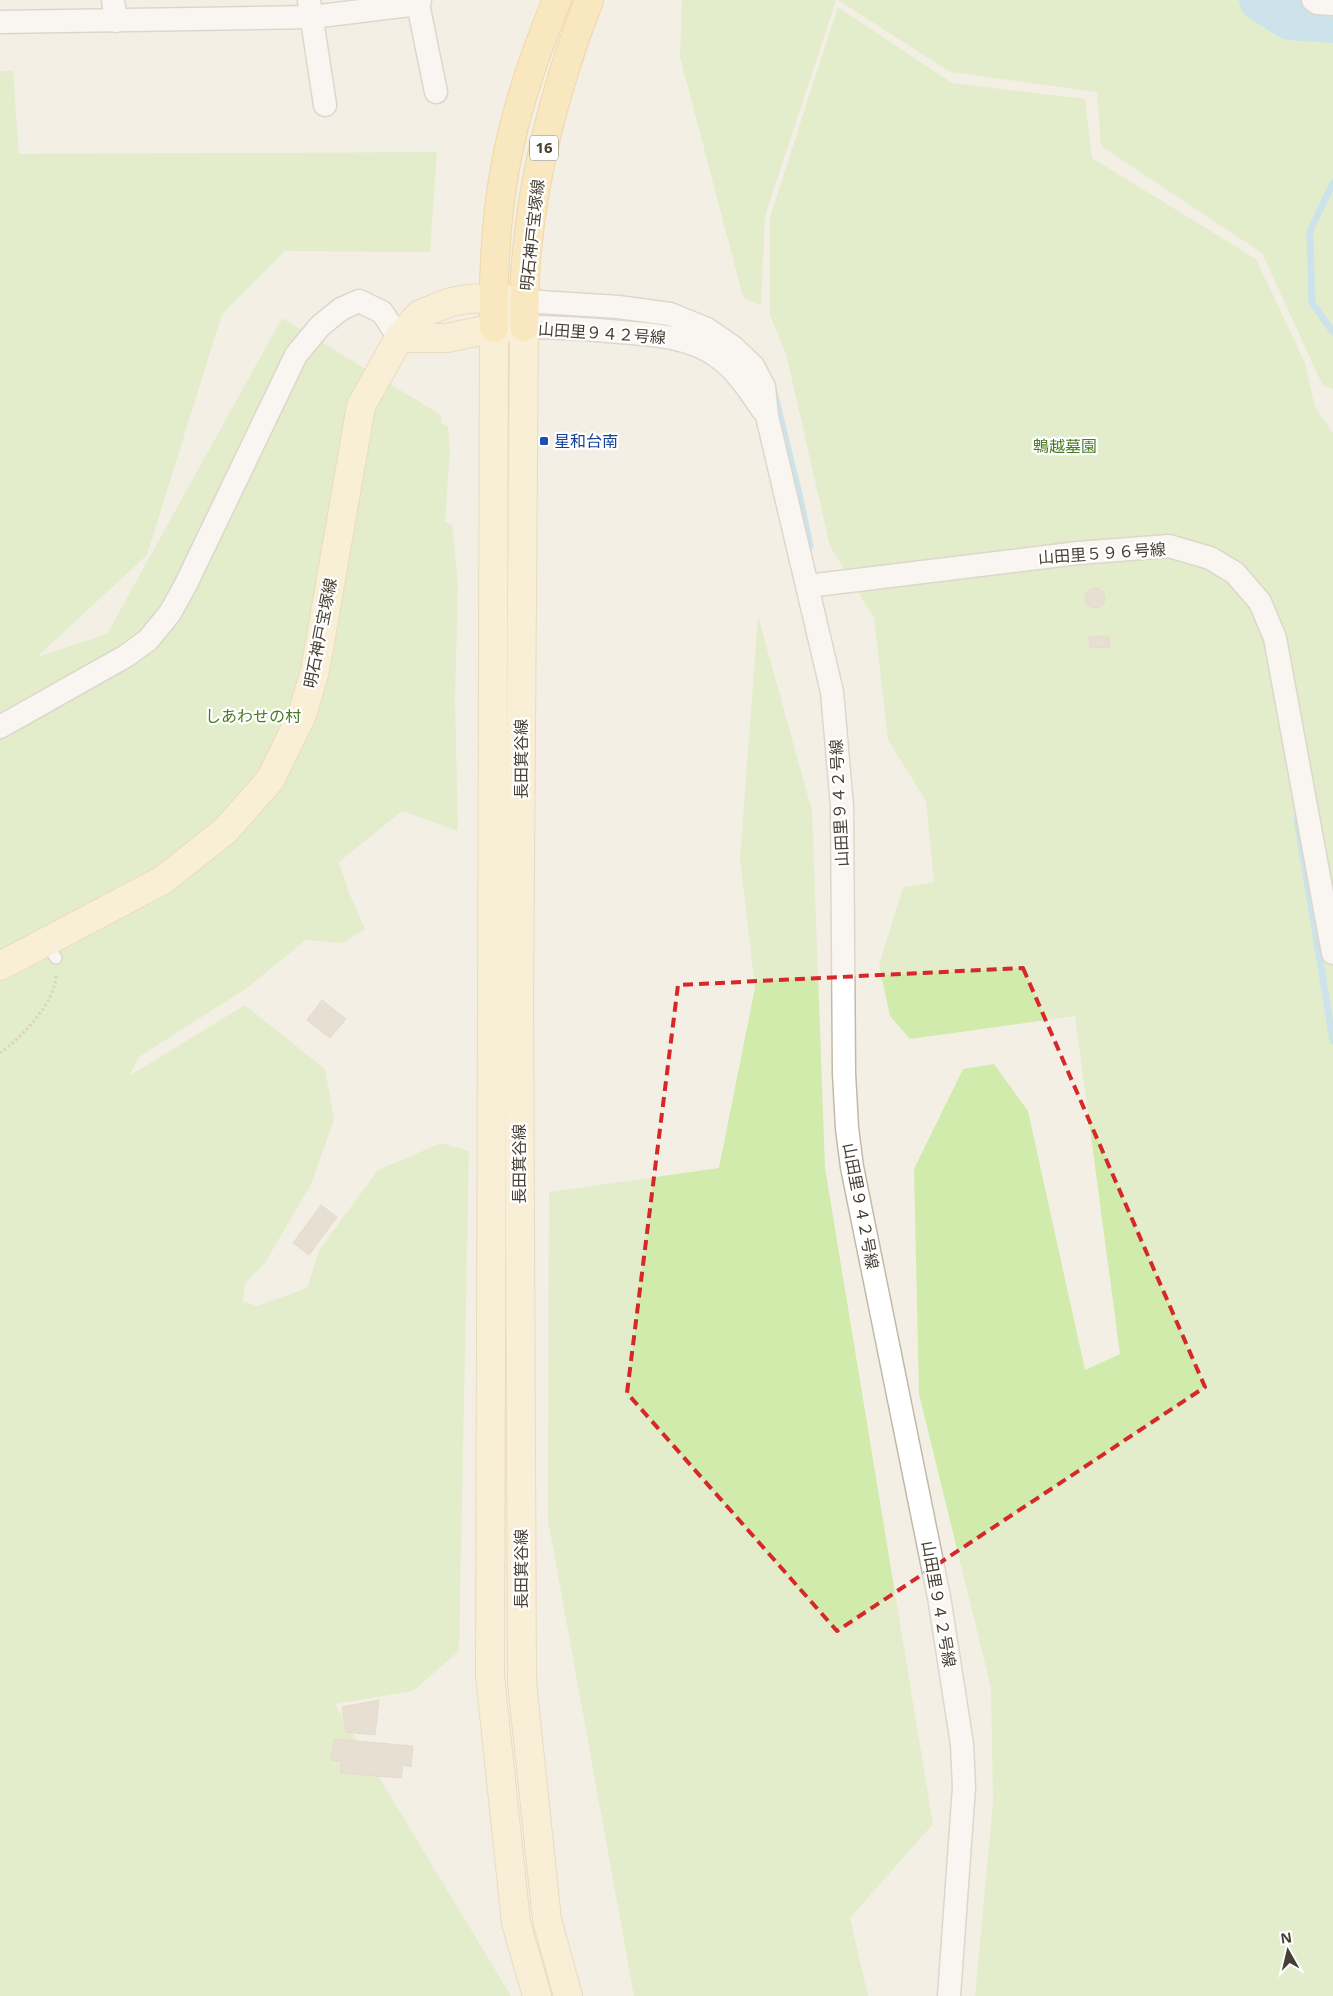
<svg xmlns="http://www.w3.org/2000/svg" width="1333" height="1996" font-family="'Noto Sans','Noto Sans JP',sans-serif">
  <rect width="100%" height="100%" fill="#f4efe5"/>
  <g fill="#d0ebac">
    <path d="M 682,0 L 836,0 L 765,216 L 761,306 L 743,297 L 680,57 Z"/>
    <path d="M 838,0 L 1251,0 L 1291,24 L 1333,29 L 1333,389 L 1323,386 L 1262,253 L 1101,146 L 1097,92 L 950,72 Z"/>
    <path d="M 838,7 L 952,83 L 1085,99 L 1092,158 L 1256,259 L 1305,363 L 1315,407 L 1333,433 L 1333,1996 L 975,1996 L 993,1803 L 991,1688 L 919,1394 L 914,1169 L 963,1069 L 994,1064 L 1028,1111 L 1085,1370 L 1120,1354 L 1075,1016 L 910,1039 L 890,1016 L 879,965 L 903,887 L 934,882 L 926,801 L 888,740 L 874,618 L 830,546 L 786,354 L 770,315 L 770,217 Z"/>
    <path d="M 0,71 L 13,71 L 19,154 L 437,152 L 430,252 L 285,251 L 222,314 L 147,555 L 37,657 L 107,634 L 282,318 L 441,415 L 441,423 L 448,426 L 450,450 L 445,522 L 452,524 L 458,583 L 455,701 L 458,831 L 402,811 L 339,862 L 349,893 L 365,929 L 343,943 L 306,940 L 247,988 L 139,1057 L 129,1076 L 245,1005 L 325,1069 L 334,1120 L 311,1184 L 265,1263 L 245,1283 L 243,1301 L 257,1306 L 307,1288 L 320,1249 L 378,1170 L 441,1143 L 469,1151 L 459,1651 L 413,1691 L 335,1704 L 511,1996 L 0,1996 Z"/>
    <path d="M 758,616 L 812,811 L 825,1168 L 933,1824 L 850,1918 L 868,1996 L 634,1996 L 548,1520 L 549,1192 L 719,1168 L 755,988 L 740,859 Z"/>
  </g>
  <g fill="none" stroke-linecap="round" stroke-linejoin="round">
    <g stroke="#9ed4f4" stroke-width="7">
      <path d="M 1333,183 L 1310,231 L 1312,303 L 1333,332"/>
      <path d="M 773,388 L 799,494 L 810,546"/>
      <path d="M 1297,819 L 1333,1041"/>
    </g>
    <path stroke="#9ed4f4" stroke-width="42" d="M 1260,0 L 1290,19 L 1333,22"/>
  </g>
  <g fill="#d9cdbd" stroke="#d1c2ad">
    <circle cx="1095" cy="598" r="10"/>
    <path d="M 1109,636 L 1110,647 L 1090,648 L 1089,637 Z"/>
    <path d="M 322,1000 L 346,1019 L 330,1038 L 307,1020 Z"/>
    <path d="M 321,1205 L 337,1217 L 309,1255 L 293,1243 Z"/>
    <path d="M 379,1700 L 375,1735 L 346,1732 L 342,1707 Z"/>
    <path d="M 334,1739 L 413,1746 L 411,1767 L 403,1765 L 401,1778 L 340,1773 L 342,1761 L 331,1760 Z"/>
  </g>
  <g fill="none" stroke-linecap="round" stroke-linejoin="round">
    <g stroke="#c3b9aa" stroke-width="14">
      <path id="lane" d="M 46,943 L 56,958"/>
    </g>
    <g stroke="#c3b9aa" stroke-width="25">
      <g id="street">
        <path d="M 113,0 L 116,21"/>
        <path d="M 309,0 L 325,105"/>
        <path d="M 1313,0 L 1317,3 L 1333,4"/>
        <path d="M 418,4 L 436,92"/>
        <path d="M 0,22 L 312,17 L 418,4 L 420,0"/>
        <path d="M 525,301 L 618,307 L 670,314 L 707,329 L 733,347 L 753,366 L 764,387 L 767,416 L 832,692 L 842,806 L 844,1073 L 847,1128 L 852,1167 L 939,1597 L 962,1744 L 964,1787 L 949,1996"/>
        <path d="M 524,327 C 557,327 588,329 620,332 C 654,335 689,336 718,357 C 737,371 749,390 762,409"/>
        <path d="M 808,586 L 1078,553 L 1169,546 L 1210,558 L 1235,573 L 1260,602 L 1275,638 L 1333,953"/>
        <path d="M 0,727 L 126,656 L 148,640 L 170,613 L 186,584 L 296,355 L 320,326 L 341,309 L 359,301 L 382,312 L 399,338"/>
      </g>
    </g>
    <g stroke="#dac494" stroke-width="30">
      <g id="secondary">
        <path d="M 494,328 L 490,1676 L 516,1923 L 537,1996"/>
        <path d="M 399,338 L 447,338 L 494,328 L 524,327 L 519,999 L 522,1682 L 547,1920 L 568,1996"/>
        <path d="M 0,966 L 163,880 L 226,830 L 270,780 L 302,715 L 315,671 L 361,406 L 399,338 L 420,314 L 451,302 L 468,299 L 494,298 L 525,301"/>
      </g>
    </g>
    <g stroke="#eabb5d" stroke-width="30">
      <g id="primary">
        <path d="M 524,327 C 525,306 524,284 526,262 C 533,173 557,83 589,0"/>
        <path d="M 494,328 C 493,277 496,218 505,168 C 515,111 535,53 557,0"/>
      </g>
    </g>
    <path stroke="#c2b298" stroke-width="3" stroke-dasharray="2.5 2.5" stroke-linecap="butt" d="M 0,1053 C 21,1038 57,1001 56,974"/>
    <use href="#lane" stroke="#fff" stroke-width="11"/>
    <use href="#street" stroke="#fff" stroke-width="22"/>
    <use href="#secondary" stroke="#ffefc4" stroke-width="28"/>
    <use href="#primary" stroke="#ffdd93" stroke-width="28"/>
  </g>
  <path d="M0 0H1333V1996H0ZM 1023,968 L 1205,1387 L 837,1631 L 627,1393 L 678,985 Z" fill="#f4efe5" fill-opacity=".55" fill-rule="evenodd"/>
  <path fill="none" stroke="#d62828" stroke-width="4" stroke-dasharray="10 6" stroke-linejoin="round" d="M 1023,968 L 1205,1387 L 837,1631 L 627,1393 L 678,985 Z"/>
  <rect fill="#1a4fb4" stroke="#fff" stroke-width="2" x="539" y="436" width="10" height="10" rx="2.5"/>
  <g text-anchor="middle" stroke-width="4.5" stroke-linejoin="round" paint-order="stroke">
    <rect fill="#fff" stroke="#7e7971" stroke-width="1" x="530" y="135.5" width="28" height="25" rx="4"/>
    <g font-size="15" font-weight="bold" fill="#473f34">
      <text x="544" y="153">16</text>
    </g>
    <g font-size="16" fill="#473f34" stroke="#fff">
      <text transform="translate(532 235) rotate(-84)" y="6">明石神戸宝塚線</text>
      <text transform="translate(602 333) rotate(4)" y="6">山田里９４２号線</text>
      <text transform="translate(1102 553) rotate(-4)" y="6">山田里５９６号線</text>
      <text transform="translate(320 633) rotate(-79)" y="6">明石神戸宝塚線</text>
      <text transform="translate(521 759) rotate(-90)" y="6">長田箕谷線</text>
      <text transform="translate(839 803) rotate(-93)" y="6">山田里９４２号線</text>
      <text transform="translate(519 1164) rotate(-90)" y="6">長田箕谷線</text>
      <text transform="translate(861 1206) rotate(79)" y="6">山田里９４２号線</text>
      <text transform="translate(521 1569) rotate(-90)" y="6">長田箕谷線</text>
      <text transform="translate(939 1604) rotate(80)" y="6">山田里９４２号線</text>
    </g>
    <g font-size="16" fill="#164399" stroke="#fff" text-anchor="start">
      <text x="554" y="447">星和台南</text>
    </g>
    <g font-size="16" fill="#487c24" stroke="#fff">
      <text x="1065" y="452">鵯越墓園</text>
      <text x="253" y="722">しあわせの村</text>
    </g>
  </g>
  <g transform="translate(1288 1951) rotate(352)" stroke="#ffffff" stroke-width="4" paint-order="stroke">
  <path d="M0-4L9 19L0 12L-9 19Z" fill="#473f34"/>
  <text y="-8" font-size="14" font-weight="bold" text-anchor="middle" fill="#473f34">N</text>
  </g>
</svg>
